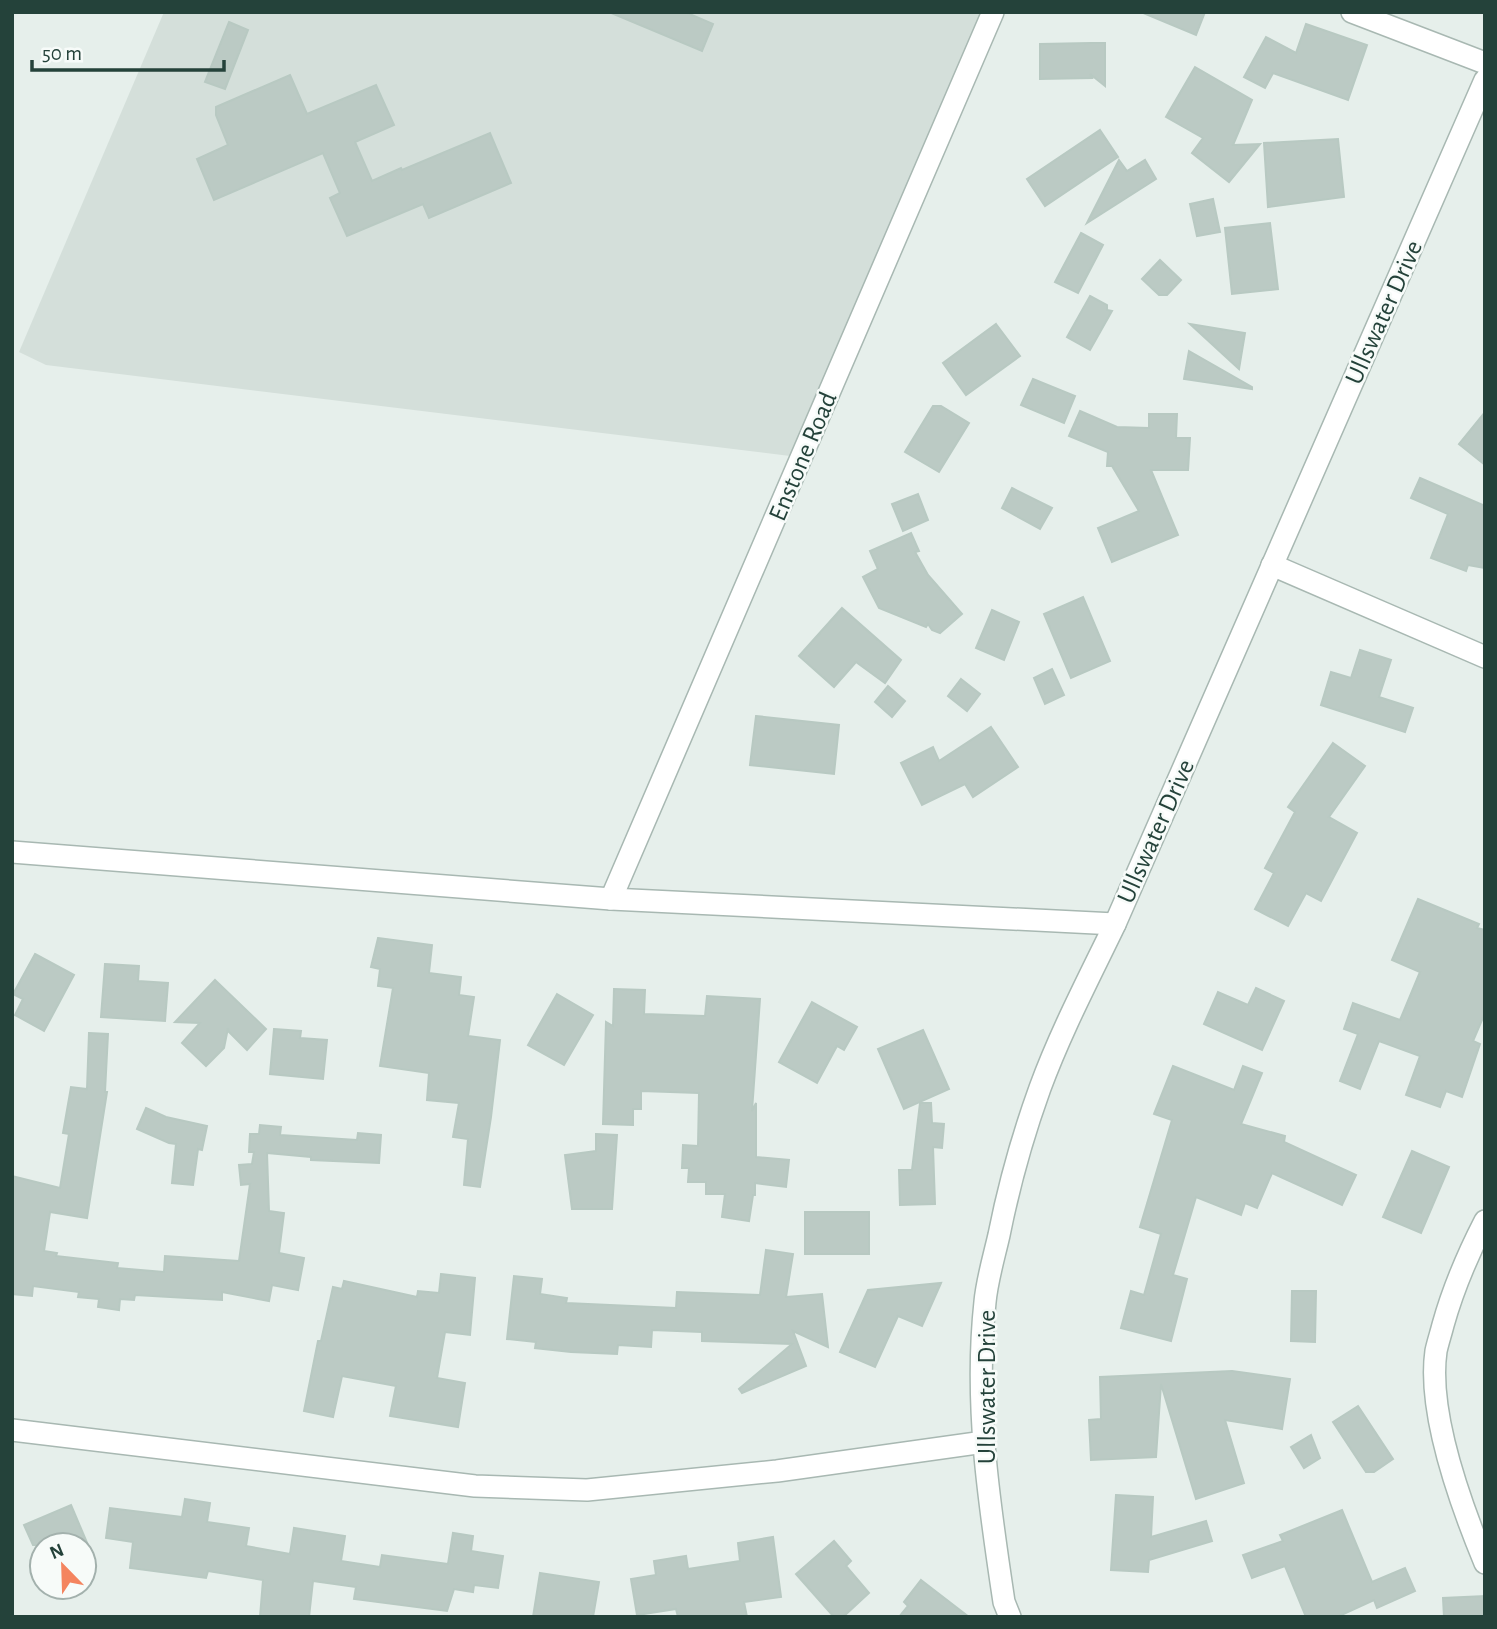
<svg xmlns="http://www.w3.org/2000/svg" width="1497" height="1629" font-family="'Alegreya Sans',sans-serif">
  <rect width="100%" height="100%" fill="#e6efeb"/>
  <path fill="#d4dfda" d="M 164,12 L 982,12 L 790,456 L 46,365 L 19,352 Z"/>
  <g fill="#bbcac4" stroke="#b8c9c2" stroke-width="2">
    <path d="M 609,12 L 685,12 L 713,24 L 702,51 Z"/>
    <path d="M 1141,12 L 1205,12 L 1196,35 Z"/>
    <path d="M 229,22 L 248,30 L 225,89 L 205,82 Z"/>
    <path d="M 1306,24 L 1367,45 L 1348,100 L 1273,73 L 1265,88 L 1244,77 L 1266,37 L 1296,53 Z"/>
    <path d="M 1091,43 L 1105,43 L 1105,86 L 1090,74 L 1092,78 L 1040,79 L 1040,44 Z"/>
    <path d="M 1195,67 L 1252,100 L 1233,145 L 1260,144 L 1229,182 L 1192,153 L 1203,138 L 1166,117 Z"/>
    <path d="M 290,75 L 307,114 L 376,85 L 394,125 L 355,142 L 372,181 L 401,168 L 402,170 L 490,133 L 511,183 L 429,218 L 423,204 L 347,236 L 330,198 L 340,193 L 323,153 L 214,200 L 197,159 L 228,145 L 216,115 L 216,107 Z"/>
    <path d="M 1100,130 L 1118,157 L 1045,206 L 1027,179 Z"/>
    <path d="M 1338,139 L 1344,197 L 1268,207 L 1264,143 Z"/>
    <path d="M 1119,160 L 1127,171 L 1145,160 L 1156,179 L 1087,223 Z"/>
    <path d="M 1213,199 L 1220,232 L 1197,236 L 1190,204 Z"/>
    <path d="M 1270,223 L 1278,289 L 1232,294 L 1225,228 Z"/>
    <path d="M 1081,233 L 1103,245 L 1078,293 L 1055,282 Z"/>
    <path d="M 1160,260 L 1181,280 L 1167,295 L 1159,295 L 1142,279 Z"/>
    <path d="M 1090,296 L 1107,305 L 1107,310 L 1112,311 L 1090,350 L 1067,337 Z"/>
    <path d="M 996,324 L 1020,356 L 966,395 L 943,363 Z"/>
    <path d="M 1190,324 L 1245,333 L 1239,369 Z"/>
    <path d="M 1189,351 L 1252,387 L 1252,389 L 1184,379 Z"/>
    <path d="M 1033,379 L 1075,396 L 1064,423 L 1021,405 Z"/>
    <path d="M 933,406 L 941,406 L 969,423 L 939,472 L 905,452 Z"/>
    <path d="M 1080,411 L 1117,427 L 1149,428 L 1149,414 L 1177,414 L 1176,438 L 1190,438 L 1188,470 L 1151,470 L 1178,535 L 1112,562 L 1098,528 L 1139,511 L 1112,466 L 1107,466 L 1108,452 L 1069,436 Z"/>
    <path d="M 1485,412 L 1485,465 L 1459,444 Z"/>
    <path d="M 1420,478 L 1485,506 L 1485,568 L 1468,565 L 1466,571 L 1431,558 L 1448,514 L 1411,498 Z"/>
    <path d="M 1012,488 L 1052,508 L 1040,529 L 1002,508 Z"/>
    <path d="M 918,494 L 928,520 L 903,531 L 892,504 Z"/>
    <path d="M 911,533 L 919,551 L 915,552 L 928,575 L 962,614 L 940,633 L 932,630 L 928,624 L 926,627 L 879,608 L 863,577 L 878,569 L 870,551 Z"/>
    <path d="M 1083,597 L 1110,661 L 1071,678 L 1044,614 Z"/>
    <path d="M 842,608 L 901,660 L 885,683 L 856,662 L 834,687 L 799,656 Z"/>
    <path d="M 992,610 L 1019,622 L 1004,660 L 976,648 Z"/>
    <path d="M 1360,650 L 1391,660 L 1379,697 L 1413,708 L 1405,732 L 1321,705 L 1331,672 L 1351,678 Z"/>
    <path d="M 1052,669 L 1064,695 L 1045,704 L 1034,678 Z"/>
    <path d="M 961,679 L 980,694 L 967,711 L 948,696 Z"/>
    <path d="M 888,686 L 905,701 L 892,717 L 875,702 Z"/>
    <path d="M 756,716 L 839,725 L 834,774 L 750,765 Z"/>
    <path d="M 991,727 L 1018,767 L 973,797 L 965,784 L 922,805 L 901,763 L 933,747 L 939,761 Z"/>
    <path d="M 1333,743 L 1365,766 L 1329,817 L 1357,833 L 1321,901 L 1306,893 L 1288,926 L 1255,909 L 1274,873 L 1265,868 L 1295,812 L 1288,807 Z"/>
    <path d="M 1418,899 L 1479,924 L 1477,928 L 1485,930 L 1485,1013 L 1473,1041 L 1480,1044 L 1462,1097 L 1446,1091 L 1440,1107 L 1406,1095 L 1420,1056 L 1379,1041 L 1360,1089 L 1340,1081 L 1358,1034 L 1344,1029 L 1353,1003 L 1400,1020 L 1420,972 L 1392,960 Z"/>
    <path d="M 378,938 L 432,945 L 429,973 L 461,977 L 459,995 L 474,997 L 468,1036 L 500,1040 L 491,1117 L 480,1187 L 464,1185 L 468,1139 L 453,1137 L 459,1103 L 427,1100 L 429,1073 L 380,1066 L 393,988 L 378,986 L 380,969 L 371,967 Z"/>
    <path d="M 35,954 L 74,975 L 44,1031 L 15,1015 L 23,999 L 13,994 Z"/>
    <path d="M 105,964 L 139,966 L 138,981 L 168,983 L 165,1021 L 101,1017 Z"/>
    <path d="M 215,980 L 266,1029 L 247,1050 L 229,1032 L 228,1028 L 224,1048 L 206,1066 L 182,1043 L 200,1023 L 175,1022 Z"/>
    <path d="M 1256,988 L 1284,1001 L 1262,1050 L 1204,1024 L 1218,992 L 1248,1005 Z"/>
    <path d="M 614,989 L 645,990 L 644,1014 L 705,1016 L 707,996 L 760,999 L 752,1111 L 756,1103 L 756,1157 L 789,1160 L 786,1187 L 755,1183 L 755,1195 L 753,1195 L 749,1221 L 722,1217 L 725,1194 L 706,1194 L 706,1182 L 688,1182 L 689,1168 L 682,1168 L 683,1145 L 698,1146 L 699,1093 L 641,1091 L 641,1109 L 633,1109 L 633,1125 L 603,1124 L 606,1022 L 613,1026 Z"/>
    <path d="M 557,994 L 593,1015 L 564,1065 L 528,1045 Z"/>
    <path d="M 812,1002 L 857,1027 L 844,1050 L 837,1046 L 817,1083 L 779,1062 Z"/>
    <path d="M 274,1029 L 301,1031 L 300,1038 L 327,1040 L 323,1079 L 270,1074 Z"/>
    <path d="M 923,1030 L 949,1089 L 904,1109 L 878,1049 Z"/>
    <path d="M 89,1033 L 108,1034 L 105,1092 L 107,1092 L 87,1218 L 50,1212 L 44,1251 L 57,1253 L 56,1256 L 118,1263 L 117,1268 L 164,1272 L 165,1256 L 239,1261 L 250,1184 L 241,1185 L 239,1165 L 252,1164 L 254,1152 L 249,1152 L 250,1134 L 259,1134 L 260,1125 L 281,1127 L 280,1135 L 357,1140 L 358,1133 L 381,1135 L 379,1163 L 311,1160 L 311,1157 L 267,1153 L 269,1211 L 284,1213 L 279,1253 L 304,1258 L 298,1290 L 272,1285 L 269,1301 L 222,1292 L 222,1300 L 135,1295 L 134,1300 L 120,1299 L 119,1310 L 98,1307 L 99,1299 L 78,1297 L 79,1292 L 33,1286 L 32,1296 L 12,1294 L 12,1176 L 60,1188 L 69,1134 L 63,1133 L 71,1087 L 87,1089 Z"/>
    <path d="M 1173,1066 L 1234,1090 L 1243,1066 L 1262,1073 L 1241,1124 L 1285,1136 L 1284,1142 L 1356,1175 L 1342,1205 L 1272,1173 L 1257,1208 L 1245,1203 L 1241,1215 L 1196,1197 L 1173,1275 L 1187,1279 L 1171,1341 L 1121,1328 L 1131,1291 L 1144,1295 L 1161,1234 L 1140,1227 L 1172,1120 L 1154,1114 Z"/>
    <path d="M 920,1103 L 931,1103 L 932,1123 L 944,1124 L 942,1148 L 933,1147 L 935,1204 L 900,1205 L 899,1170 L 912,1170 Z"/>
    <path d="M 146,1108 L 166,1117 L 207,1126 L 202,1150 L 198,1149 L 193,1185 L 172,1183 L 176,1144 L 169,1143 L 137,1129 Z"/>
    <path d="M 596,1134 L 617,1135 L 612,1209 L 572,1209 L 565,1155 L 596,1151 Z"/>
    <path d="M 1412,1151 L 1449,1167 L 1421,1233 L 1383,1217 Z"/>
    <rect x="805" y="1212" width="64" height="42"/>
    <path d="M 766,1250 L 793,1254 L 786,1297 L 822,1294 L 828,1347 L 793,1331 L 806,1366 L 742,1393 L 739,1389 L 792,1344 L 702,1341 L 702,1332 L 652,1330 L 651,1347 L 618,1345 L 617,1354 L 571,1352 L 535,1348 L 536,1342 L 507,1339 L 514,1276 L 542,1279 L 540,1294 L 567,1298 L 566,1303 L 676,1308 L 677,1292 L 760,1295 Z"/>
    <path d="M 441,1274 L 475,1278 L 470,1335 L 445,1332 L 437,1378 L 465,1383 L 458,1427 L 390,1416 L 396,1386 L 342,1376 L 333,1417 L 304,1411 L 318,1341 L 321,1341 L 333,1287 L 342,1289 L 344,1281 L 417,1297 L 418,1291 L 439,1293 Z"/>
    <path d="M 941,1283 L 922,1326 L 898,1316 L 875,1367 L 840,1352 L 868,1290 Z"/>
    <path d="M 1292,1291 L 1316,1291 L 1315,1342 L 1291,1341 Z"/>
    <path d="M 1232,1371 L 1290,1379 L 1282,1429 L 1225,1420 L 1244,1483 L 1196,1499 L 1161,1384 L 1156,1457 L 1091,1460 L 1089,1420 L 1101,1419 L 1100,1377 Z"/>
    <path d="M 1358,1406 L 1393,1459 L 1374,1472 L 1366,1472 L 1333,1422 Z"/>
    <path d="M 1311,1435 L 1320,1458 L 1304,1468 L 1291,1447 Z"/>
    <path d="M 1116,1495 L 1153,1497 L 1151,1537 L 1206,1521 L 1212,1541 L 1149,1560 L 1148,1572 L 1111,1570 Z"/>
    <path d="M 185,1499 L 210,1503 L 207,1522 L 249,1528 L 246,1546 L 290,1554 L 294,1528 L 345,1536 L 341,1561 L 380,1567 L 382,1555 L 448,1564 L 453,1533 L 473,1536 L 471,1551 L 503,1556 L 498,1588 L 474,1585 L 473,1592 L 454,1589 L 447,1611 L 354,1599 L 356,1587 L 313,1581 L 309,1617 L 260,1617 L 263,1580 L 208,1571 L 206,1578 L 130,1568 L 133,1542 L 106,1538 L 110,1508 L 182,1517 Z"/>
    <path d="M 71,1505 L 88,1545 L 33,1545 L 24,1525 Z"/>
    <path d="M 1342,1510 L 1372,1582 L 1405,1568 L 1415,1591 L 1377,1608 L 1374,1600 L 1337,1617 L 1306,1617 L 1285,1566 L 1252,1578 L 1243,1555 L 1283,1541 L 1280,1535 Z"/>
    <path d="M 773,1537 L 781,1597 L 744,1602 L 747,1617 L 678,1617 L 676,1609 L 637,1615 L 631,1579 L 656,1575 L 654,1561 L 686,1556 L 688,1569 L 740,1561 L 738,1543 Z"/>
    <path d="M 834,1541 L 851,1561 L 846,1566 L 869,1593 L 843,1617 L 834,1617 L 796,1574 Z"/>
    <path d="M 540,1573 L 599,1582 L 593,1617 L 533,1617 Z"/>
    <path d="M 921,1580 L 969,1617 L 899,1617 L 908,1606 L 904,1602 Z"/>
    <path d="M 1485,1596 L 1485,1617 L 1444,1617 L 1443,1598 Z"/>
  </g>
  <g fill="none" stroke-linecap="round" stroke-linejoin="round">
    <g stroke="#a8b8b2" stroke-width="24">
      <g id="minor">
        <path d="M 1352,12 L 1485,63"/>
        <path d="M 1272,565 L 1485,657"/>
        <path d="M 12,852 L 611,899 L 1115,924"/>
        <path d="M 611,899 L 993,12"/>
        <path d="M 1485,1221 C 1468,1254 1453,1289 1443,1325 C 1441,1333 1438,1342 1436,1351 C 1427,1413 1461,1505 1485,1563"/>
        <path d="M 12,1430 L 475,1486 L 587,1490 L 777,1471 L 984,1442"/>
        <path d="M 1010,1617 L 1004,1602 C 989,1503 974,1403 985,1302 C 987,1280 994,1257 999,1235 C 1009,1185 1023,1135 1040,1088 C 1061,1031 1089,978 1115,924 L 1485,80"/>
      </g>
    </g>
    <use href="#minor" stroke="#fff" stroke-width="21"/>
  </g>
  <g text-anchor="middle" stroke-width="5" stroke-linejoin="round" paint-order="stroke">
    <g font-size="26" fill="#24423a" stroke="#f7fbf9">
      <text transform="translate(1383 312) rotate(-66)" y="9">Ullswater Drive</text>
      <text transform="translate(802 456) rotate(-67)" y="9">Enstone Road</text>
      <text transform="translate(1155 831) rotate(-66)" y="9">Ullswater Drive</text>
      <text transform="translate(986 1387) rotate(-90)" y="9">Ullswater Drive</text>
    </g>
  </g>
  <rect width="1497" height="1629" fill="none" stroke="#24423a" stroke-width="28"/>
  <g transform="translate(63 1566) rotate(337)"><circle r="33" fill="#f7fbf9" stroke="#a3b1ad" stroke-width="2"/>
  <path d="M0-5L12 26L0 18L-12 26Z" fill="#f4845f"/>
  <text y="-10" font-size="19" font-weight="bold" text-anchor="middle" fill="#24423a">N</text>
  </g>
  <path d="M32 60v10h192v-10" fill="none" stroke="#24423a" stroke-width="3.5"/>
  <text x="42" y="60" font-size="21" fill="#24423a" stroke="#f7fbf9" stroke-width="5" paint-order="stroke">50 m</text>
</svg>
